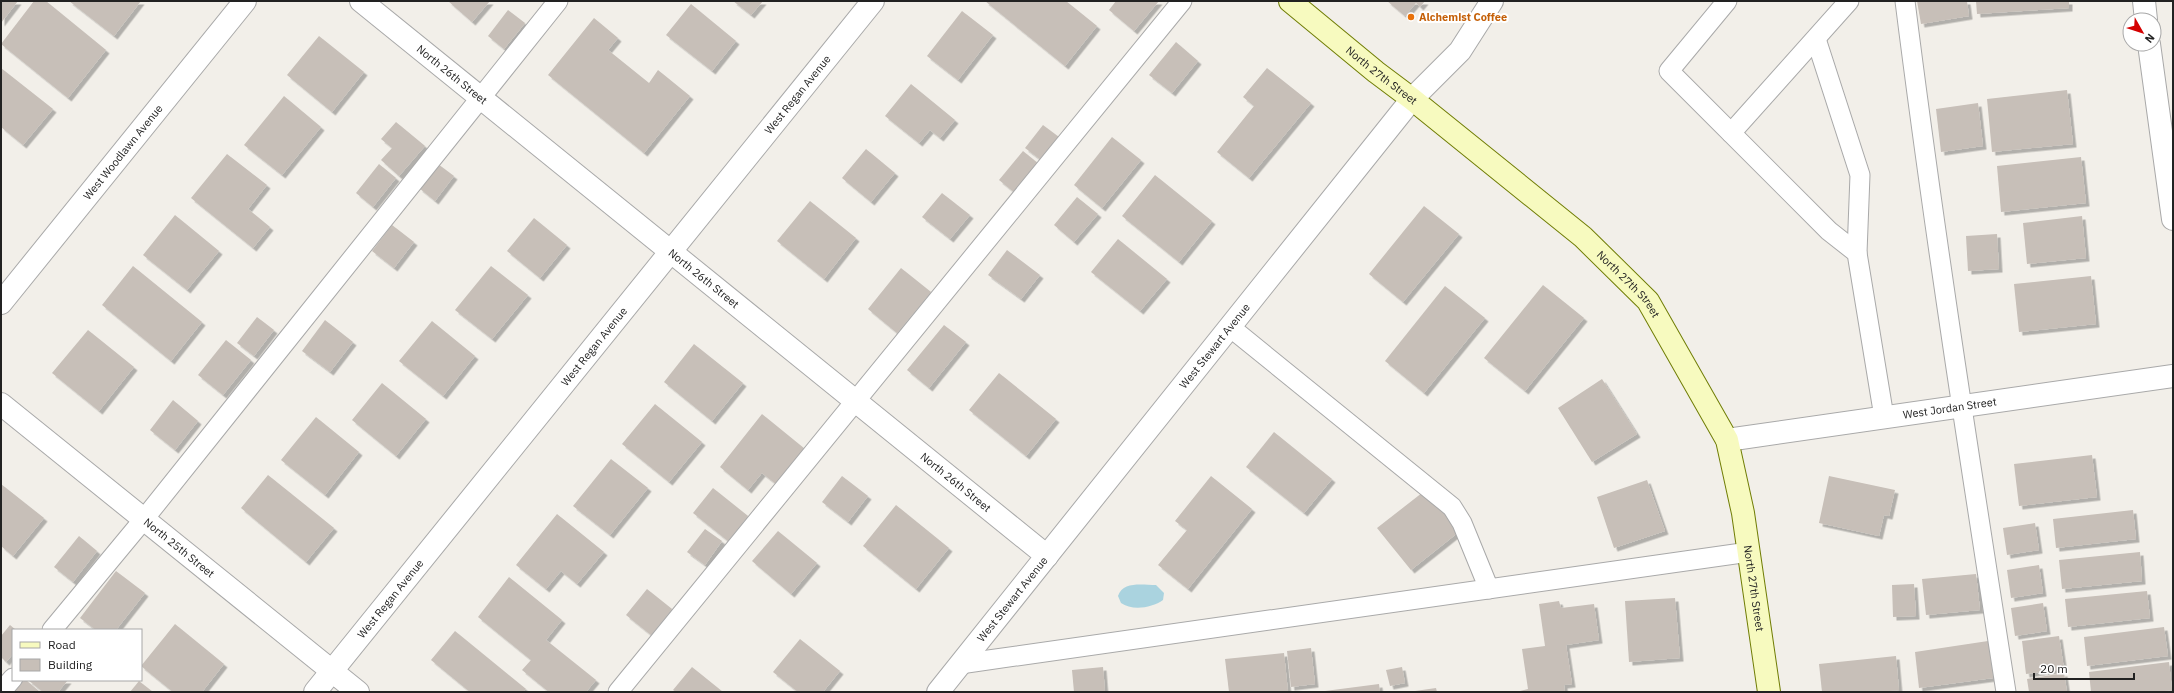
<svg xmlns="http://www.w3.org/2000/svg" width="2174" height="693" font-family="'IBM Plex Sans',sans-serif">
  <defs>
    <filter id="shadow"><feDropShadow dx="3.5" dy="3.5" stdDeviation="0" flood-color="#0004"/></filter>
  </defs>
  <rect width="100%" height="100%" fill="#f2efe9"/>
  <path fill="#aad3df" d="M 1156,585 L 1164,593 L 1163,600 C 1152,608 1132,611 1121,603 L 1118,596 C 1123,581 1142,585 1156,585 Z"/>
  <g fill="#c7bfb8" filter="url(#shadow)">
    <path d="M 1,1 L 18,1 L 1,23 Z"/>
    <path d="M 34,1 L 46,1 L 106,50 L 68,98 L 1,44 Z"/>
    <path d="M 69,1 L 141,1 L 114,36 Z"/>
    <path d="M 448,1 L 490,1 L 472,22 Z"/>
    <path d="M 733,1 L 763,1 L 751,15 Z"/>
    <path d="M 985,1 L 1066,1 L 1097,26 L 1065,66 Z"/>
    <path d="M 1116,1 L 1159,1 L 1134,31 L 1109,10 Z"/>
    <path d="M 1387,1 L 1425,1 L 1420,7 L 1416,3 L 1405,16 Z"/>
    <path d="M 1917,1 L 1967,1 L 1969,16 L 1921,24 Z"/>
    <path d="M 1976,1 L 2069,1 L 2069,8 L 1977,14 Z"/>
    <path d="M 691,4 L 736,41 L 712,71 L 666,35 Z"/>
    <path d="M 508,10 L 525,23 L 504,49 L 488,36 Z"/>
    <path d="M 962,11 L 993,35 L 958,80 L 927,56 Z"/>
    <path d="M 594,18 L 618,38 L 608,50 L 649,83 L 658,70 L 690,96 L 644,153 L 548,75 Z"/>
    <path d="M 319,36 L 364,72 L 332,112 L 287,75 Z"/>
    <path d="M 1176,42 L 1198,61 L 1172,93 L 1149,75 Z"/>
    <path d="M 1,68 L 53,109 L 23,145 L 1,127 Z"/>
    <path d="M 1267,68 L 1311,103 L 1249,178 L 1217,152 L 1254,106 L 1243,97 Z"/>
    <path d="M 911,84 L 955,120 L 940,138 L 930,130 L 919,143 L 885,116 Z"/>
    <path d="M 2067,90 L 2073,144 L 1992,152 L 1987,99 Z"/>
    <path d="M 284,96 L 321,127 L 282,175 L 244,145 Z"/>
    <path d="M 1978,103 L 1983,146 L 1941,152 L 1936,109 Z"/>
    <path d="M 396,122 L 425,146 L 399,176 L 381,160 L 392,148 L 381,139 Z"/>
    <path d="M 1043,125 L 1059,137 L 1041,160 L 1025,148 Z"/>
    <path d="M 1112,137 L 1141,160 L 1102,208 L 1074,185 Z"/>
    <path d="M 866,149 L 895,173 L 871,202 L 842,178 Z"/>
    <path d="M 1023,151 L 1039,164 L 1015,193 L 999,180 Z"/>
    <path d="M 227,154 L 267,185 L 248,209 L 270,227 L 253,248 L 191,198 Z"/>
    <path d="M 2081,157 L 2086,203 L 2001,212 L 1997,166 Z"/>
    <path d="M 379,164 L 396,178 L 373,207 L 356,193 Z"/>
    <path d="M 438,164 L 454,176 L 435,201 L 419,188 Z"/>
    <path d="M 1155,175 L 1212,221 L 1179,262 L 1122,216 Z"/>
    <path d="M 942,193 L 970,215 L 950,239 L 922,217 Z"/>
    <path d="M 1077,197 L 1098,214 L 1074,242 L 1054,225 Z"/>
    <path d="M 810,201 L 856,238 L 824,279 L 777,241 Z"/>
    <path d="M 1424,206 L 1459,234 L 1403,302 L 1369,274 Z"/>
    <path d="M 175,215 L 219,251 L 187,290 L 143,255 Z"/>
    <path d="M 2082,216 L 2086,258 L 2027,264 L 2023,223 Z"/>
    <path d="M 534,218 L 567,245 L 540,278 L 507,251 Z"/>
    <path d="M 392,225 L 414,242 L 394,268 L 372,251 Z"/>
    <path d="M 1997,234 L 1999,269 L 1968,271 L 1966,236 Z"/>
    <path d="M 1118,239 L 1167,279 L 1140,311 L 1091,272 Z"/>
    <path d="M 1007,250 L 1040,275 L 1021,299 L 988,275 Z"/>
    <path d="M 133,266 L 202,322 L 171,361 L 102,305 Z"/>
    <path d="M 491,266 L 528,295 L 492,339 L 455,310 Z"/>
    <path d="M 901,268 L 931,292 L 897,333 L 868,309 Z"/>
    <path d="M 2091,276 L 2096,324 L 2019,332 L 2014,284 Z"/>
    <path d="M 1543,285 L 1584,318 L 1525,391 L 1484,358 Z"/>
    <path d="M 1445,286 L 1485,318 L 1424,393 L 1385,361 Z"/>
    <path d="M 257,317 L 274,330 L 254,356 L 237,343 Z"/>
    <path d="M 325,320 L 353,342 L 330,372 L 302,351 Z"/>
    <path d="M 432,321 L 475,356 L 443,396 L 399,361 Z"/>
    <path d="M 944,325 L 966,342 L 929,388 L 907,370 Z"/>
    <path d="M 88,330 L 134,367 L 99,411 L 52,373 Z"/>
    <path d="M 226,340 L 251,360 L 223,395 L 198,375 Z"/>
    <path d="M 694,344 L 743,383 L 712,421 L 664,382 Z"/>
    <path d="M 999,373 L 1056,419 L 1026,456 L 969,410 Z"/>
    <path d="M 1602,379 L 1637,434 L 1592,462 L 1558,408 Z"/>
    <path d="M 382,383 L 426,419 L 396,456 L 352,420 Z"/>
    <path d="M 173,400 L 198,421 L 175,450 L 150,430 Z"/>
    <path d="M 655,404 L 702,442 L 669,482 L 622,444 Z"/>
    <path d="M 762,414 L 805,449 L 776,484 L 762,473 L 748,490 L 720,467 Z"/>
    <path d="M 316,417 L 359,452 L 325,495 L 281,460 Z"/>
    <path d="M 1274,432 L 1332,479 L 1304,513 L 1246,467 Z"/>
    <path d="M 2092,455 L 2097,497 L 2019,506 L 2014,464 Z"/>
    <path d="M 611,459 L 648,488 L 610,535 L 573,506 Z"/>
    <path d="M 268,475 L 334,528 L 306,562 L 241,508 Z"/>
    <path d="M 842,476 L 868,496 L 848,522 L 822,502 Z"/>
    <path d="M 1211,476 L 1252,509 L 1188,589 L 1158,565 L 1187,530 L 1175,521 Z"/>
    <path d="M 1829,476 L 1895,490 L 1889,516 L 1884,515 L 1879,536 L 1819,523 Z"/>
    <path d="M 1647,480 L 1665,531 L 1614,548 L 1597,497 Z"/>
    <path d="M 1,484 L 44,518 L 13,556 L 1,546 Z"/>
    <path d="M 713,488 L 748,516 L 728,541 L 693,513 Z"/>
    <path d="M 1427,489 L 1460,531 L 1411,570 L 1377,528 Z"/>
    <path d="M 896,505 L 949,548 L 916,589 L 863,546 Z"/>
    <path d="M 2133,510 L 2136,539 L 2056,548 L 2053,519 Z"/>
    <path d="M 557,514 L 604,552 L 577,584 L 561,571 L 546,589 L 516,565 Z"/>
    <path d="M 2035,523 L 2039,550 L 2007,555 L 2003,528 Z"/>
    <path d="M 705,529 L 722,541 L 705,565 L 687,552 Z"/>
    <path d="M 778,531 L 817,563 L 791,594 L 752,561 Z"/>
    <path d="M 79,536 L 97,551 L 73,582 L 54,567 Z"/>
    <path d="M 2140,552 L 2142,581 L 2062,589 L 2059,560 Z"/>
    <path d="M 2039,565 L 2043,593 L 2011,598 L 2007,570 Z"/>
    <path d="M 116,571 L 145,593 L 116,630 L 96,630 L 80,618 Z"/>
    <path d="M 1976,574 L 1980,610 L 1926,615 L 1922,579 Z"/>
    <path d="M 509,577 L 562,620 L 546,640 L 596,680 L 586,692 L 549,692 L 522,670 L 531,660 L 478,617 Z"/>
    <path d="M 1914,584 L 1916,616 L 1893,617 L 1892,585 Z"/>
    <path d="M 647,589 L 672,609 L 651,635 L 626,615 Z"/>
    <path d="M 2147,591 L 2150,618 L 2068,627 L 2065,599 Z"/>
    <path d="M 1675,598 L 1680,658 L 1629,662 L 1625,601 Z"/>
    <path d="M 1559,601 L 1561,608 L 1594,604 L 1599,640 L 1566,645 L 1572,684 L 1564,685 L 1565,692 L 1516,692 L 1528,689 L 1522,649 L 1545,646 L 1539,604 Z"/>
    <path d="M 2043,603 L 2047,631 L 2015,636 L 2011,608 Z"/>
    <path d="M 175,624 L 224,664 L 202,692 L 173,692 L 141,666 Z"/>
    <path d="M 10,625 L 16,630 L 13,630 L 13,654 L 6,662 L 1,657 L 1,636 Z"/>
    <path d="M 2164,627 L 2168,656 L 2087,666 L 2084,637 Z"/>
    <path d="M 455,631 L 526,689 L 523,692 L 470,692 L 431,660 Z"/>
    <path d="M 2059,636 L 2064,669 L 2026,674 L 2022,641 Z"/>
    <path d="M 800,639 L 840,671 L 823,692 L 798,692 L 773,672 Z"/>
    <path d="M 1988,641 L 1993,678 L 1919,688 L 1915,652 Z"/>
    <path d="M 1311,648 L 1315,684 L 1291,687 L 1287,651 Z"/>
    <path d="M 1284,653 L 1288,692 L 1229,692 L 1225,659 Z"/>
    <path d="M 1896,656 L 1899,690 L 1880,692 L 1822,692 L 1819,664 Z"/>
    <path d="M 2169,662 L 2172,690 L 2156,692 L 2091,692 L 2089,672 Z"/>
    <path d="M 692,667 L 723,692 L 676,692 L 673,690 Z"/>
    <path d="M 1103,667 L 1105,692 L 1074,692 L 1072,670 Z"/>
    <path d="M 1402,667 L 1405,683 L 1390,686 L 1386,670 Z"/>
    <path d="M 2064,673 L 2067,692 L 2029,692 L 2027,679 Z"/>
    <path d="M 24,680 L 26,680 L 40,692 L 14,692 Z"/>
    <path d="M 28,680 L 68,680 L 58,692 L 43,692 Z"/>
    <path d="M 139,681 L 153,692 L 130,692 Z"/>
    <path d="M 1379,684 L 1380,692 L 1326,692 L 1325,691 Z"/>
    <path d="M 1436,688 L 1437,692 L 1415,692 L 1415,691 Z"/>
  </g>
  <g fill="none" stroke-linecap="round" stroke-linejoin="round">
    <g stroke="#a9a9a9" stroke-width="21">
      <g id="lane">
        <path d="M 1727,1 L 1669,71 L 1829,231 L 1857,253 L 1884,417"/>
        <path d="M 1905,1 C 1934,232 1970,462 2006,692"/>
        <path d="M 1816,39 L 1860,175 L 1857,253"/>
        <path d="M 1731,133 L 1849,1"/>
        <path d="M 1230,327 L 1452,507 L 1462,523 L 1489,589"/>
        <path d="M 52,630 L 144,519 L 558,1"/>
        <path d="M 960,664 L 1749,552"/>
        <path d="M 1,692 L 13,678"/>
        <path d="M 618,692 L 1182,1"/>
      </g>
    </g>
    <g stroke="#a9a9a9" stroke-width="24">
      <g id="street">
        <path id="s1" d="M 361,1 L 1047,556"/>
        <path d="M 2144,1 L 2146,20"/>
        <path d="M 2149,44 L 2173,219"/>
        <path id="s2" d="M 1,303 L 245,1"/>
        <path id="s3" d="M 1,404 L 358,692"/>
        <path id="s4" d="M 1727,440 L 2173,376"/>
        <path id="s5" d="M 315,692 L 873,1"/>
        <path id="s6" d="M 938,692 L 1412,99 L 1460,51 L 1492,1"/>
      </g>
    </g>
    <g stroke="#707d05" stroke-width="24">
      <g id="secondary">
        <path id="s7" d="M 1290,1 L 1376,72 L 1412,99 L 1583,237 L 1648,301 L 1727,440 L 1743,513 L 1769,692"/>
      </g>
    </g>
    <use href="#lane" stroke="#fff" stroke-width="19"/>
    <use href="#street" stroke="#fff" stroke-width="22"/>
    <use href="#secondary" stroke="#f7fabf" stroke-width="22"/>
  </g>
  <circle fill="#e8710a" stroke="#fff" stroke-width="1.5" cx="1411" cy="17" r="4"/>
  <g text-anchor="middle" stroke-width="4" stroke-linejoin="round" paint-order="stroke">
    <g font-size="11" font-weight="bold" fill="#c56008" stroke="#fff" text-anchor="start">
      <text x="1419" y="21">Alchemist Coffee</text>
    </g>
    <g font-size="11" fill="#222" stroke="#fff">
      <text dy="4" stroke="none"><textPath href="#s1" startOffset="117">North 26th Street</textPath></text>
      <text dy="4" stroke="none"><textPath href="#s7" startOffset="118">North 27th Street</textPath></text>
      <text dy="4" stroke="none"><textPath href="#s5" startOffset="768">West Regan Avenue</textPath></text>
      <text dy="4" stroke="none"><textPath href="#s2" startOffset="194">West Woodlawn Avenue</textPath></text>
      <text dy="4" stroke="none"><textPath href="#s1" startOffset="441">North 26th Street</textPath></text>
      <text dy="4" stroke="none"><textPath href="#s7" startOffset="442">North 27th Street</textPath></text>
      <text dy="4" stroke="none"><textPath href="#s5" startOffset="444">West Regan Avenue</textPath></text>
      <text dy="4" stroke="none"><textPath href="#s6" startOffset="443">West Stewart Avenue</textPath></text>
      <text dy="4" stroke="none"><textPath href="#s4" startOffset="225">West Jordan Street</textPath></text>
      <text dy="4" stroke="none"><textPath href="#s1" startOffset="765">North 26th Street</textPath></text>
      <text dy="4" stroke="none"><textPath href="#s3" startOffset="229">North 25th Street</textPath></text>
      <text dy="4" stroke="none"><textPath href="#s7" startOffset="778">North 27th Street</textPath></text>
      <text dy="4" stroke="none"><textPath href="#s5" startOffset="120">West Regan Avenue</textPath></text>
      <text dy="4" stroke="none"><textPath href="#s6" startOffset="119">West Stewart Avenue</textPath></text>
    </g>
  </g>
  <rect width="2174" height="693" fill="none" stroke="#222222" stroke-width="4"/>
  <rect x="12" y="629" width="130" height="52" fill="#ffffff" stroke="#a7a7a7"/>
  <rect x="20" y="642" width="20" height="6" fill="#f7fabf" stroke="#a7a7a7"/>
  <text x="48" y="649" font-size="12" fill="#222222">Road</text>
  <rect x="20" y="659" width="20" height="12" fill="#c7bfb8" stroke="#a7a7a7"/>
  <text x="48" y="669" font-size="12" fill="#222222">Building</text>
  <g transform="translate(2142 32) rotate(129)"><circle r="19" fill="#ffffff" stroke="#a7a7a7"/>
  <path d="M0-3L7 15L0 10L-7 15Z" fill="#d40000"/>
  <text y="-6" font-size="11" font-weight="bold" text-anchor="middle" fill="#222222">N</text>
  </g>
  <path d="M2034 673v6h100v-6" fill="none" stroke="#222222" stroke-width="2"/>
  <text x="2040" y="673" font-size="12" fill="#222222" stroke="#ffffff" stroke-width="3" paint-order="stroke">20 m</text>
</svg>
